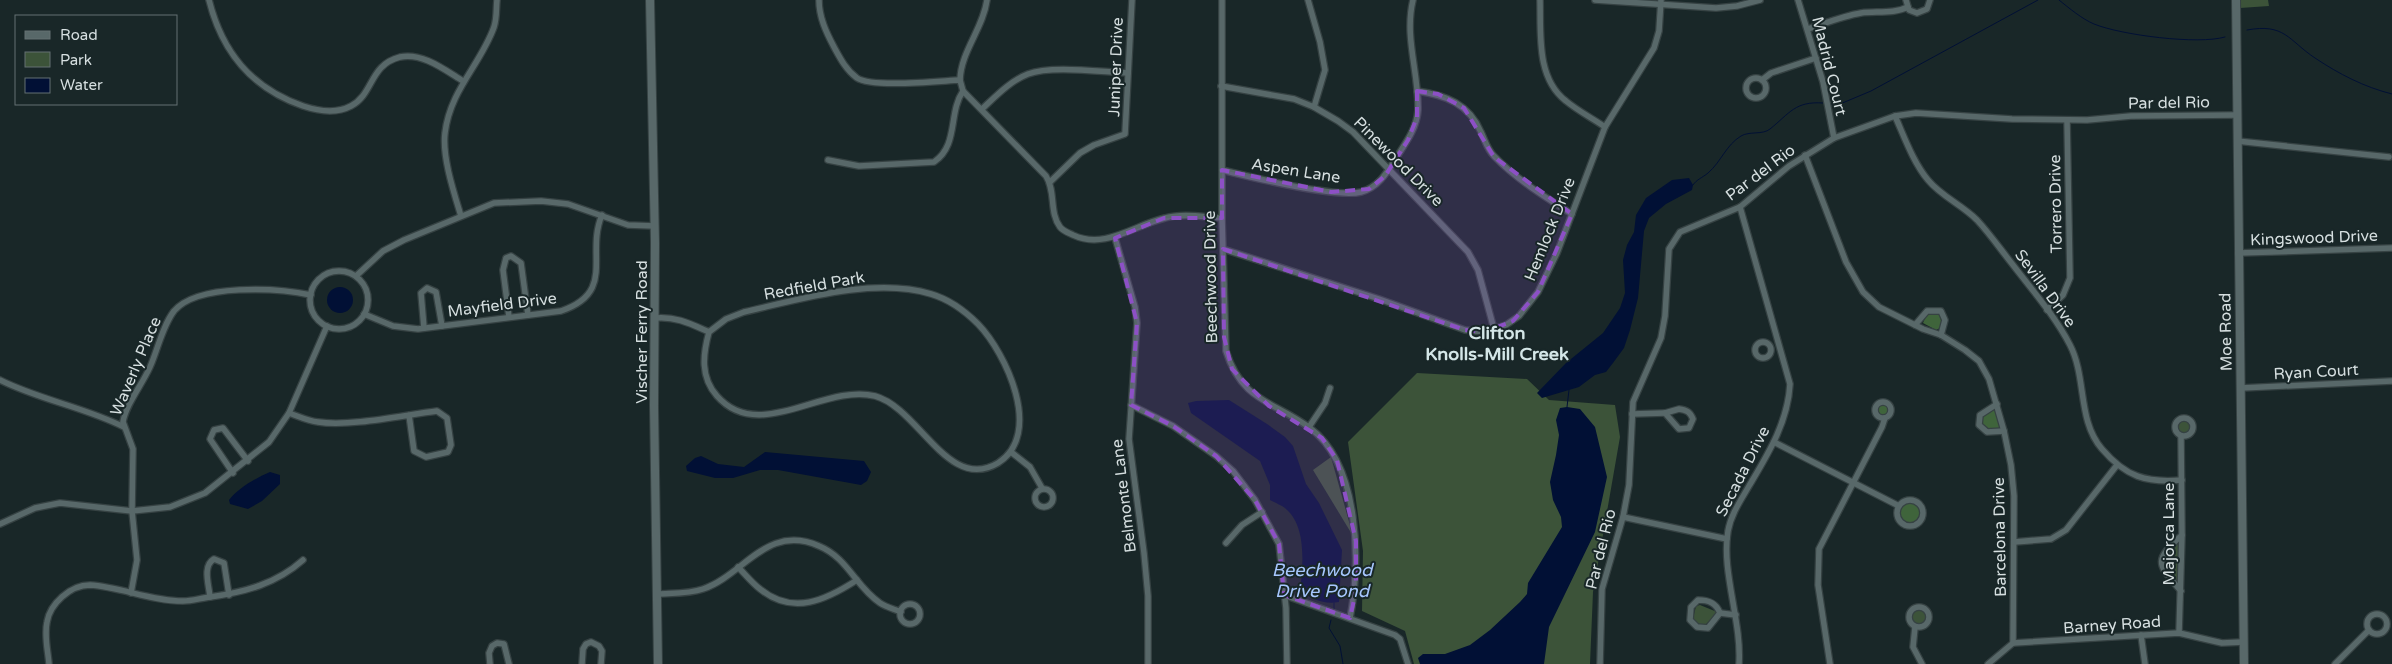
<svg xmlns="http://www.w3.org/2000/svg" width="2392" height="664" font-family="'Varela Round',sans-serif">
  <rect width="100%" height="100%" fill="#192728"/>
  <g fill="#3c5339">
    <path d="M 2239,0 L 2268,0 L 2269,6 L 2240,8 Z"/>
    <path d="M 1417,373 L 1527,379 L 1549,400 L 1615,405 L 1620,437 L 1593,592 L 1590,664 L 1414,664 L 1405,631 L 1362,611 L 1363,551 L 1348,442 Z"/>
    <circle cx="2184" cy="427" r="6"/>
    <path d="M 1331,457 L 1353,536 L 1313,470 Z"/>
    <path d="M 2178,544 L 2179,580 L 2175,581 C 2163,569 2160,553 2178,544 Z"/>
    <path d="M 1700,605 L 1717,612 L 1716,615 L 1705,625 L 1698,624 L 1693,619 L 1696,606 Z"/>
    <circle cx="1918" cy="617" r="8"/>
  </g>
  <g fill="#3f643b">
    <path d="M 1932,312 L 1940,314 L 1942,327 L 1936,330 L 1923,323 L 1927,314 Z"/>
    <circle cx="1884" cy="409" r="6"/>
    <path d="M 1997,404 L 2004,431 L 1983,430 L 1980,415 Z"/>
    <circle cx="1910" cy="512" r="11"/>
  </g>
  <g fill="#011035">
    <path d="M 1689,178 L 1693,185 L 1692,190 L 1666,204 L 1649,218 L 1644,231 L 1638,298 L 1630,330 L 1624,348 L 1613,363 L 1606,372 L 1595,375 L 1579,387 L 1542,398 L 1537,393 L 1566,363 L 1603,333 L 1620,308 L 1625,293 L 1623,260 L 1627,245 L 1634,232 L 1636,215 L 1646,198 L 1672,180 Z"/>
    <circle cx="340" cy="300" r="13"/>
    <path d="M 1229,400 L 1267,424 L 1285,437 L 1293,446 L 1306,484 L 1319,503 L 1342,550 L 1339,602 C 1324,605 1312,599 1300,591 C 1303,566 1307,527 1286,509 C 1282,505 1275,503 1270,500 L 1270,485 L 1260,461 L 1191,413 L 1188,403 L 1196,401 Z"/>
    <path d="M 1567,407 L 1580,409 L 1595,427 L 1607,477 L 1595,532 L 1549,627 L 1544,664 L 1420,664 L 1418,658 L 1423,654 L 1445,654 L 1470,645 L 1490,630 L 1520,602 L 1527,594 L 1528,583 L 1562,527 L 1561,517 L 1553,500 L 1550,482 L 1556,455 L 1559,435 L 1556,420 L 1560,408 Z"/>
    <path d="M 765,452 L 864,461 L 871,472 L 867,481 L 861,485 L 778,470 L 760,470 L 733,478 L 715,478 L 687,471 L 686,466 L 695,458 L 701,456 L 718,464 L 744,467 Z"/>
    <path d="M 270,472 L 280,475 L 280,484 L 262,501 L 248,509 L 230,504 L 229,500 C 238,488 256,478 270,472 Z"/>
  </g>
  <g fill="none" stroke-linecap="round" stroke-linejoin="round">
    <g stroke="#011035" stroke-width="1">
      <path d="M 2059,0 C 2069,8 2082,19 2094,24 C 2121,35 2198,45 2225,37"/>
      <path d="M 2247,30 C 2285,23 2288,40 2315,58 C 2339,74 2364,87 2392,94"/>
      <path d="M 1831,104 L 1840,104 L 1871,91 L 2038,0"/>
      <path d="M 1693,185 C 1697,179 1702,178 1708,173 C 1721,162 1726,145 1741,136 C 1749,131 1763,135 1770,129 C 1790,113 1795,101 1823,103"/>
      <path d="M 1567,407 L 1569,390"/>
      <path d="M 1334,603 L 1334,609"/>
      <path d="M 1331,620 L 1329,628 L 1340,646 L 1343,664"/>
    </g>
    <g stroke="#364243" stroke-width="8">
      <g id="minor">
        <path d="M 209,0 C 222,52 251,88 303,106 C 318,111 336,114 351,106 C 374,94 369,65 400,57 C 422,52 445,70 463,81"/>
        <path d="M 819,0 C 819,17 826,32 834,47 C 840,58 846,70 857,78 C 872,88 939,81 960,80 L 963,91 L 1046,176 C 1056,192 1049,212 1060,227 C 1063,231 1069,233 1073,235 C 1105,250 1134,225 1165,218 C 1183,213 1203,217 1222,218"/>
        <path d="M 1222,0 L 1222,218 L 1226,351 C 1242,402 1274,401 1310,428 C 1360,465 1361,563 1350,618"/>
        <path d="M 1308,0 L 1320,42 L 1325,70 L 1314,107"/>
        <path d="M 1540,0 C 1541,34 1536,78 1566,101 C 1578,111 1592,118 1605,127"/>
        <path d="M 1595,0 L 1716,8 L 1737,6 L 1760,0"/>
        <path d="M 1798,0 L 1823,82 L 1834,138"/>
        <path d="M 1906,0 L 1909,10 L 1917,13 L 1927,9 L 1930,0"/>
        <path d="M 1808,29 C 1826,23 1843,16 1861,13 C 1876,11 1894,14 1908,7"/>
        <circle cx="1756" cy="88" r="10"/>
        <path d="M 960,80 C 961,51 983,29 987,0"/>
        <path d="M 1762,80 L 1771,73 L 1816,58"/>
        <path d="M 1221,86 L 1294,99 L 1314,107 L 1338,121 L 1353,132 L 1468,252 L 1478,270 L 1494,329"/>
        <path d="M 1417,91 C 1446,95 1469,104 1481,132 C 1485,140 1487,149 1494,156 C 1516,179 1545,197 1572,214"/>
        <path d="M 982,109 C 996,96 1010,81 1028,74 C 1051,65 1101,72 1128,73"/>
        <path d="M 1895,116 C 1904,136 1913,162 1928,180 C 1941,196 1962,205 1977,220 C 1990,234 2001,250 2013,265 C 2033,291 2055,316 2070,345 C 2087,378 2077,420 2102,449 C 2126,477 2146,483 2182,480"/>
        <path d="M 2237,141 L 2389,157"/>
        <path d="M 1805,155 L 1846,262 L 1863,292 L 1879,307 L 1923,329 L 1941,335 L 1965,350 L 1979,361 L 1989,379 L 2004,431 L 2011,465 L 2014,496 L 2013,643"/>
        <path d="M 828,160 L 859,166 L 934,162 C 959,145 948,113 963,91"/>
        <path d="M 1222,170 C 1250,177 1337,198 1361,192 C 1380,187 1389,169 1398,155 C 1407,141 1417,127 1418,110 C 1419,73 1404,37 1413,0"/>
        <path d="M 1050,182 L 1080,153 L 1094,145 L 1125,134 L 1132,0"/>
        <path d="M 461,216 C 454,193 442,157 445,133 C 450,90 481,64 494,27 C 497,18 496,9 497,0"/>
        <path d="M 1115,238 L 1135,307 L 1137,323 L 1129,439 L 1144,553 L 1148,596 L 1148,664"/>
        <path d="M 1223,249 L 1379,299 L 1465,330 L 1484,332 L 1506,325 L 1519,316 L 1538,292 L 1557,253 L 1605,127 L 1654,48 L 1659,31 L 1661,0"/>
        <path d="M 2238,253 L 2392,248"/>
        <circle cx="339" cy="300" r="29"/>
        <path d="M 356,276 L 383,251 L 404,240 L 494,203 L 541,201 L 568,204 L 628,225 L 655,226"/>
        <path d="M 2047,310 L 2063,295 L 2070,278 L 2067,120"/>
        <path d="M 364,314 L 393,326 L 418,329 L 561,311 C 617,292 585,254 602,215"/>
        <path d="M 509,317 L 503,270 L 506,258 L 511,256 L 521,263 L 528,315"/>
        <path d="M 655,318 C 676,316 691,324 709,332 L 726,319 L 744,312 C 801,299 874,277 931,294 C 948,299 965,311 978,324 C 1006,353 1044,434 998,463 C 948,493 919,408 875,396 C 824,383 759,444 717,396 C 700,377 703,354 709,332"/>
        <path d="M 1915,325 L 1927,311 L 1941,311 L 1945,320 L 1941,335"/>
        <path d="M 424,328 L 421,293 L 427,288 L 436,292 L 442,326"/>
        <circle cx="1763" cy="350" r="8"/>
        <path d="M 0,380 C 40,400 84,407 124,427"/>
        <path d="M 2241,388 L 2392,381"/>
        <circle cx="1883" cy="410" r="8"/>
        <path d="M 1997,404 L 1980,415 L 1979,425 L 1987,432 L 2004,431"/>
        <path d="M 1131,405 L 1173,426 L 1216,456 L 1233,471 L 1255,500 L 1279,544 L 1286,608 L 1287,664"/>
        <path d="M 1679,409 C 1687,410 1690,412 1693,419 L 1689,428 L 1679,429 L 1665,413 Z"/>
        <path d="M 289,413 C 298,416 308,421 318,422 C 350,427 404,415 437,411 L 447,418 L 451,445 L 448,452 L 426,457 L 414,451 L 409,415"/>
        <path d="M 1632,414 L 1665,413"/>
        <circle cx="2184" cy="427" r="9"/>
        <path d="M 1309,427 L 1325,403 L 1330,388"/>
        <path d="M 1774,442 L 1899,506"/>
        <path d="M 1011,452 L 1030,467 L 1042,488"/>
        <path d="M 233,473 L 210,439 L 214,430 L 223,428 L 248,461"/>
        <circle cx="1044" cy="498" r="9"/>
        <circle cx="1910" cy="513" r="13"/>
        <path d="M 1623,517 L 1727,539"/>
        <path d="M 0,524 L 35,508 L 60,503 L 132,511 L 170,507 L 205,493 L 269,442 L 289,413 L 327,326"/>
        <path d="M 2014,542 L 2051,539 L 2066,530 L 2117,465"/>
        <path d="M 1226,543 L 1242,525 L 1262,512"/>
        <path d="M 738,567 C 745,574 752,583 760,589 C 793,616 826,600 857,580"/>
        <path d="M 2181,591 C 2158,564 2152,562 2182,535"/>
        <path d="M 131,593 L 137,560 L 132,511 L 133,449 L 123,422 C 126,404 142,385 150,367 C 158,349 162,327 174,311 C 198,283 278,288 311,295"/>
        <path d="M 657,594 C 672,593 689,594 703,589 C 744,575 767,523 819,546 C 848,558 855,586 880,603 C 886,607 894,609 901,612"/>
        <path d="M 1284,595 L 1395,635 L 1400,639 L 1408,664"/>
        <path d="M 210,597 C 209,585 202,566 214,559 L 224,563 L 229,595"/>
        <path d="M 1698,600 C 1709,600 1716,603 1720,613 L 1708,628 L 1697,627 L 1690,620 L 1691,607 Z"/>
        <circle cx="910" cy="614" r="10"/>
        <circle cx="1919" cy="617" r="10"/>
        <path d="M 1720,613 L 1736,615"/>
        <circle cx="2377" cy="624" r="10"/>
        <path d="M 1915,627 L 1913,647 L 1922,664"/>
        <path d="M 2179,633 L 2182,535 L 2181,436"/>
        <path d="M 2141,635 L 2145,664"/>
        <path d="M 49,664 C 48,651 44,636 47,622 C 50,604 70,585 90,585 C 121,587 151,601 183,601 C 192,601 201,598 210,597 C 245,592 276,584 303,560"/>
        <path d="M 490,664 L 489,653 L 492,646 L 497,643 L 504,644 L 509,664"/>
        <path d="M 582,664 L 583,649 L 586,644 L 591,642 L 599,646 L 602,651 L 601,664"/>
        <path d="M 1600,664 L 1602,589 L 1623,517 L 1629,485 L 1633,402 L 1661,338 L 1665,316 L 1669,249 L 1680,232 L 1740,207 L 1789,166 L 1834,138 L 1895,116 L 1916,113 L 2012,119 L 2087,120 L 2131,116 L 2237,115"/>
        <path d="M 1739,664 C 1742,622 1721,571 1728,531 C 1731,514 1741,500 1749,486 C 1768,454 1788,422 1790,384 L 1740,207"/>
        <path d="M 1830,664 L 1818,585 L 1819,549 L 1882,427 L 1885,418"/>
        <path d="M 1988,664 L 2013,643 L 2179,633 L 2222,643 L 2243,642"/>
        <path d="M 2335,664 L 2369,630"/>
      </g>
    </g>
    <g stroke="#364243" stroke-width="10">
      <g id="tertiary">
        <path d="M 650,0 L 655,243 L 654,406 L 658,664"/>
        <path d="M 2236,0 L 2244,664"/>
      </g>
    </g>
    <use href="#minor" stroke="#586869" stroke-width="5.5"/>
    <use href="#tertiary" stroke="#586869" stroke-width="8"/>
  </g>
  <path fill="#8d50c6" fill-opacity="0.2" stroke="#8d50c6" stroke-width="4" stroke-dasharray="10 6" stroke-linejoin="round" d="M 1417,91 L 1438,94 L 1464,108 L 1494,157 L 1572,214 L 1538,292 L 1513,321 L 1484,332 L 1465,330 L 1223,249 L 1224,337 L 1232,369 L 1269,406 L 1322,438 L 1337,460 L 1356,541 L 1356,591 L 1350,618 L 1284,595 L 1279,544 L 1255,500 L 1216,456 L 1173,426 L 1131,405 L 1137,323 L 1115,238 L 1164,218 L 1222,218 L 1222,170 L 1331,192 L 1369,189 L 1385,176 L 1408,140 L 1417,117 Z"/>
  <g text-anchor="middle" stroke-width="4" stroke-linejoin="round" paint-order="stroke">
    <g font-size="16" fill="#d6dfe0" stroke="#192728">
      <text transform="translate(1830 66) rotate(76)" y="6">Madrid Court</text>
      <text transform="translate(1115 67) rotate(-88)" y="6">Juniper Drive</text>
      <text transform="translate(2169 102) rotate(-1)" y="6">Par del Rio</text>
      <text transform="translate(1399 161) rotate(45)" y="6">Pinewood Drive</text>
      <text transform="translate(1296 170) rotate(9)" y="6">Aspen Lane</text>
      <text transform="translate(1760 172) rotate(-37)" y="6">Par del Rio</text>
      <text transform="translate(2055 204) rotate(-91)" y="6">Torrero Drive</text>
      <text transform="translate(1549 229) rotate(-68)" y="6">Hemlock Drive</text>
      <text transform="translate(2314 237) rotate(-2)" y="6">Kingswood Drive</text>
      <text transform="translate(1210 277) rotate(-91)" y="6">Beechwood Drive</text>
      <text transform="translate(814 285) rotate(-10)" y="6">Redfield Park</text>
      <text transform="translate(2046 288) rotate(54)" y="6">Sevilla Drive</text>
      <text transform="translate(502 304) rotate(-7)" y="6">Mayfield Drive</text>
      <text transform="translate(641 332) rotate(-90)" y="6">Vischer Ferry Road</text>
      <text transform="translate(2225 332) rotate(-91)" y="6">Moe Road</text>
      <text transform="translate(135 366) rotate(-67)" y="6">Waverly Place</text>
      <text transform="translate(2316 371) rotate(-3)" y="6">Ryan Court</text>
      <text transform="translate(1742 471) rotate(-63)" y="6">Secada Drive</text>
      <text transform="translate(1123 496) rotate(-97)" y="6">Belmonte Lane</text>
      <text transform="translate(2168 534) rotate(-90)" y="6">Majorca Lane</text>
      <text transform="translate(1999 537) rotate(-91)" y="6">Barcelona Drive</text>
      <text transform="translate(1600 549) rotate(-76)" y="6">Par del Rio</text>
      <text transform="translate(2112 624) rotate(-4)" y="6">Barney Road</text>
    </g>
    <g font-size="18" font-weight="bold" fill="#d4e6e7" stroke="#192728">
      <text x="1497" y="339">Clifton<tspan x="1497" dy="21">Knolls-Mill Creek</tspan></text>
    </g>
    <g font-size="18" font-style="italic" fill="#a7c7fe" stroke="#192728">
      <text x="1322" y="576">Beechwood<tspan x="1322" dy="21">Drive Pond</tspan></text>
    </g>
  </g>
  <rect x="15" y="15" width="162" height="90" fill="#192728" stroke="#657172"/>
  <rect x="25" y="31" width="25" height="8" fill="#586869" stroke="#657172"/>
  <text x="60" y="40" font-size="15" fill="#d6dfe0">Road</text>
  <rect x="25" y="52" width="25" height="15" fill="#3c5339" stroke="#657172"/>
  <text x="60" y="65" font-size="15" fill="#d6dfe0">Park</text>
  <rect x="25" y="78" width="25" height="15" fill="#011035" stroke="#657172"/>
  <text x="60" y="90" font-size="15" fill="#d6dfe0">Water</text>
</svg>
